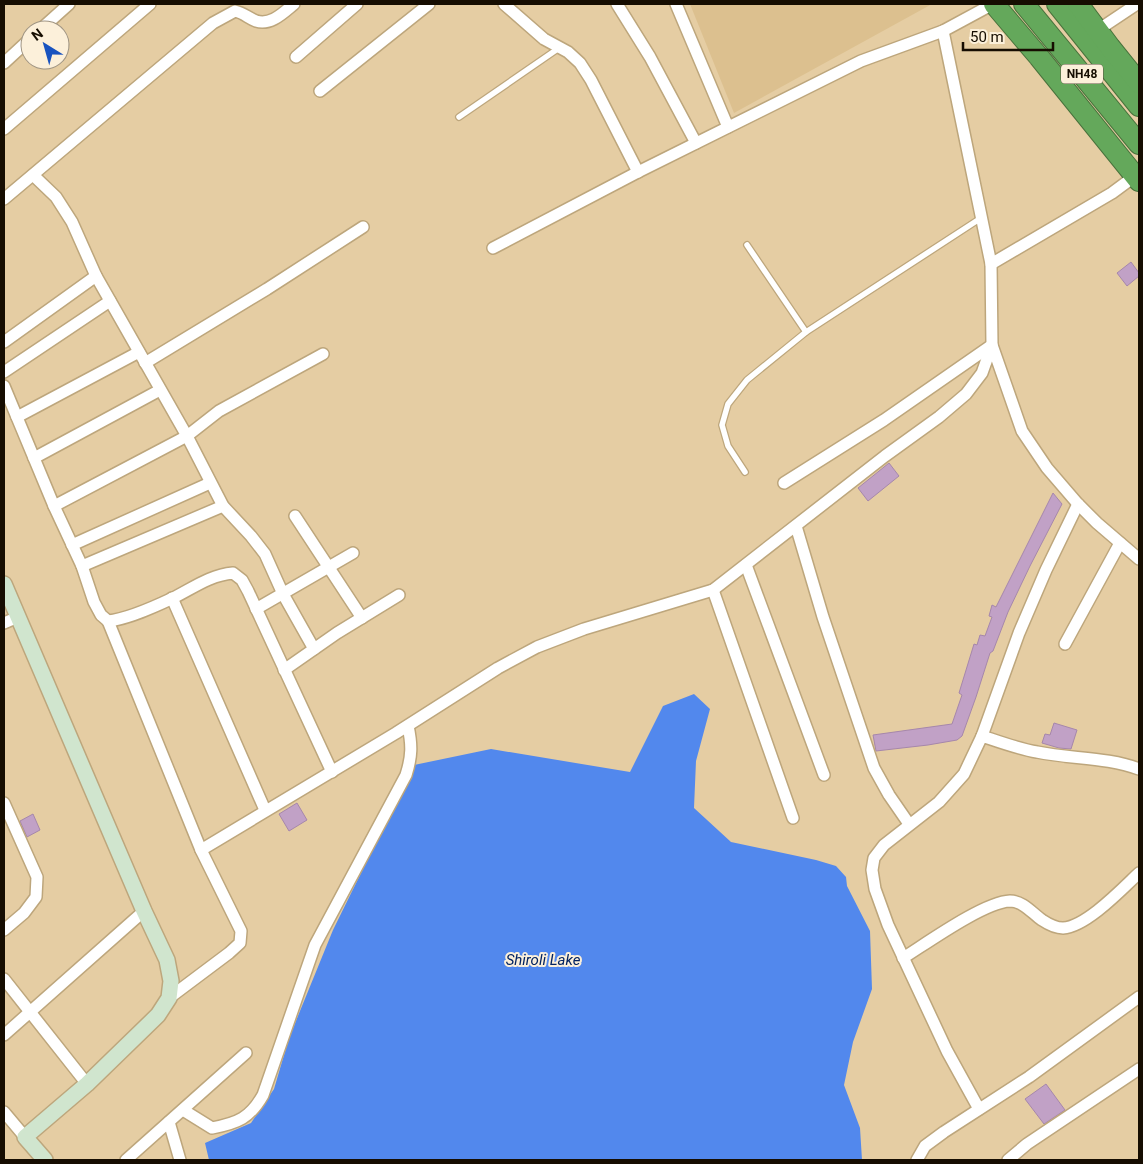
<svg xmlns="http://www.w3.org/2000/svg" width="1143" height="1164" font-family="Roboto,sans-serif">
  <rect width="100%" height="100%" fill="#e5cda3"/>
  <path fill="#dcc08f" d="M 690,4 L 932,4 L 734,113 Z"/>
  <path fill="#5288ed" d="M 694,694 L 710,709 L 696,761 L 694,808 L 731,842 L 816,860 L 836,866 L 846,877 L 847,886 L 870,931 L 872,989 L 853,1042 L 844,1085 L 860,1128 L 862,1160 L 209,1160 L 205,1143 L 251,1123 L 274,1089 L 289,1038 L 333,930 L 414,765 L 491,749 L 630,772 L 663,706 Z"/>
  <g fill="#c1a1c6" stroke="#a687ab">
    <path d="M 1131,262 L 1139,273 L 1139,276 L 1127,286 L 1117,273 Z"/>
    <path d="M 889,463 L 899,476 L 868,501 L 858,488 Z"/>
    <path d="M 1053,493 L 1062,504 L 1030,566 L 1008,612 L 993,651 L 990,653 L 976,697 L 962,736 L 957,740 L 928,745 L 876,751 L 873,735 L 952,724 L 962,695 L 959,693 L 974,644 L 977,645 L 980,635 L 985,636 L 992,617 L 989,616 L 992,605 L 996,607 Z"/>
    <path d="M 1054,723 L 1077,730 L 1071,749 L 1059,748 L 1042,743 L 1045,734 L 1050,735 Z"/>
    <path d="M 297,803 L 307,820 L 289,831 L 279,814 Z"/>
    <path d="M 33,814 L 40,830 L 27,837 L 20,821 Z"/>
    <path d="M 1046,1084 L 1065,1110 L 1044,1124 L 1025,1099 Z"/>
  </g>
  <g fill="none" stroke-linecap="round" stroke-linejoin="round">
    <g stroke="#bda67c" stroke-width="8">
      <g id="lane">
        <path d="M 459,117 L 559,48"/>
        <path d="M 747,245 L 806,332"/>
        <path d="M 745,472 L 728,446 L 722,425 L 728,404 L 747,380 L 806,332 L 981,218"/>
      </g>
    </g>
    <g stroke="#bda67c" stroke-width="14">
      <g id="street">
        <path d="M 504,4 L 544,39 L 568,52 L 580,63 L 591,80 L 638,172"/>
        <path d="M 617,4 L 650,57 L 696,143"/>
        <path d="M 676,4 L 728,127"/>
        <path d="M 40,30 L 69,4"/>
        <path d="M 1098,30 L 1137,4"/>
        <path d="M 296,57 L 357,4"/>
        <path d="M 4,63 L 30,39"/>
        <path d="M 320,91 L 429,4"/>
        <path d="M 4,129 L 150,4"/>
        <path d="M 33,175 L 56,197 L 72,222 L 96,276 L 187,436 L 223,506 L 251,536 L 265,554 L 283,594 L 314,649"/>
        <path d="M 4,199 L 213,23 L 235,11 C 244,13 248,18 256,21 C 271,26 284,12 294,4"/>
        <path d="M 493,248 L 638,172 L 861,61 L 943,31 L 993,4"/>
        <path d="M 991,264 L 1112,193 L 1135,176"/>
        <path d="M 4,342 L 96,276"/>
        <path d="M 145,363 L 267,289 L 363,227"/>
        <path d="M 4,372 L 110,301"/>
        <path d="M 4,386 L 54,506 L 82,566 L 94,602 L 101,615 L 108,621 C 128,619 154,607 173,598 C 193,588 210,575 233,573 L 242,580 L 248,591 L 332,772"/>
        <path d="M 17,417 L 139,352"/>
        <path d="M 34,458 L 160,390"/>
        <path d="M 784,483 L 884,420 L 992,345 L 1022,431 L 1047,468 L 1078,504 L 1097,523 L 1139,559"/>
        <path d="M 54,506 L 187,436 L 219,411 L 323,354"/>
        <path d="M 295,516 L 362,618"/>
        <path d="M 796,526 L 823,617 L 874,768 L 889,795 L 909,824"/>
        <path d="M 72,545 L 210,483"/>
        <path d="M 746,565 L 824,775"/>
        <path d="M 82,566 L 223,506"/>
        <path d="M 713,590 L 793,818"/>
        <path d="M 172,598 L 265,810"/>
        <path d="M 256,609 L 353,553"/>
        <path d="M 108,621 L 201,850 L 241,931 L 240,943 L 229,953 L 169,998"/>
        <path d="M 4,623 L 18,617"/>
        <path d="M 1065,644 L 1120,543"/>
        <path d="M 284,670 L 337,633 L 399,595"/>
        <path d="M 982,736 C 1000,742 1019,749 1037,752 C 1071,759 1107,757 1139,769"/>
        <path d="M 4,803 L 37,877 L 36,897 L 24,913 L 4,930"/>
        <path d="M 201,850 L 396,733 L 498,668 L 537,647 L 584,629 L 713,590 L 885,456 L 939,417 L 966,394 L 982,373 L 992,345 L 991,264 L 943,31"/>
        <path d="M 903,958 C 927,943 984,902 1010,901 C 1023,901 1032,913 1042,920 C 1048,924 1055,928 1063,928 C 1086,927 1122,889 1139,873"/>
        <path d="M 4,979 L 87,1084"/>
        <path d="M 4,1035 L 144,911"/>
        <path d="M 979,1109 L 947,1051 L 888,925 L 875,889 L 872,870 L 874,858 L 884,845 L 939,802 L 964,774 L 982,736 L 1019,633 L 1046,570 L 1078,504"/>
        <path d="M 183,1110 L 212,1128 C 238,1123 250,1118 263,1095 L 315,945 L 406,775 C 412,756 412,745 408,726"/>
        <path d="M 4,1112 L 25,1137"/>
        <path d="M 169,1122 L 180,1160"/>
        <path d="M 126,1160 L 246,1053"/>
        <path d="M 917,1160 L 925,1146 L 944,1132 L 1029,1077 L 1139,997"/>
        <path d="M 1008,1160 L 1027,1144 L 1139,1069"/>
      </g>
    </g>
    <g stroke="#bda67c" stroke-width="18">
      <path id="secondary" d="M 4,584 L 144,911 L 167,960 L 171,981 L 169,998 L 158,1015 L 87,1084 L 25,1137 L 45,1160"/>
    </g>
    <g stroke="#49723c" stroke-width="22">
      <g id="highway">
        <path d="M 994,4 L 1039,57 L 1139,181"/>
        <path d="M 1024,4 L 1139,144"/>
        <path d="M 1057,4 L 1139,106"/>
        <path d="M 1078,4 L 1110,47 L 1139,83"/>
      </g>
    </g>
    <use href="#lane" stroke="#fff" stroke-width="5.5"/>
    <use href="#street" stroke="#fff" stroke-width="11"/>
    <use href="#secondary" stroke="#d0e5ce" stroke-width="15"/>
    <use href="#highway" stroke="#64a85b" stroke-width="20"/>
  </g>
  <g text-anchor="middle" stroke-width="4" stroke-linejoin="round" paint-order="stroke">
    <rect fill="#fcf0da" stroke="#5b5142" stroke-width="1" x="1061" y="64.5" width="42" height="19" rx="4"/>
    <g font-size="12" font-weight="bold" fill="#160d01">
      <text x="1082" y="78">NH48</text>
    </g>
    <g font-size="15" font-style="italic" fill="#042462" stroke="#fcf0da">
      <text x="543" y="965">Shiroli Lake</text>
    </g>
  </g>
  <rect width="1143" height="1164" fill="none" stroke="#160d01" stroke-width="10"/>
  <g transform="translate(45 45) rotate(323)"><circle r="24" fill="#fcf0da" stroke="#a09583"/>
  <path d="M0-4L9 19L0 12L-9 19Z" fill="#1953bf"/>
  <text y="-8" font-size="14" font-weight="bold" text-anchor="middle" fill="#160d01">N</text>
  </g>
  <path d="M963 42v8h90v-8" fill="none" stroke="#160d01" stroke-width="2.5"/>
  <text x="970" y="42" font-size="15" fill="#160d01" stroke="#fcf0da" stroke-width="4" paint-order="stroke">50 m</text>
</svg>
